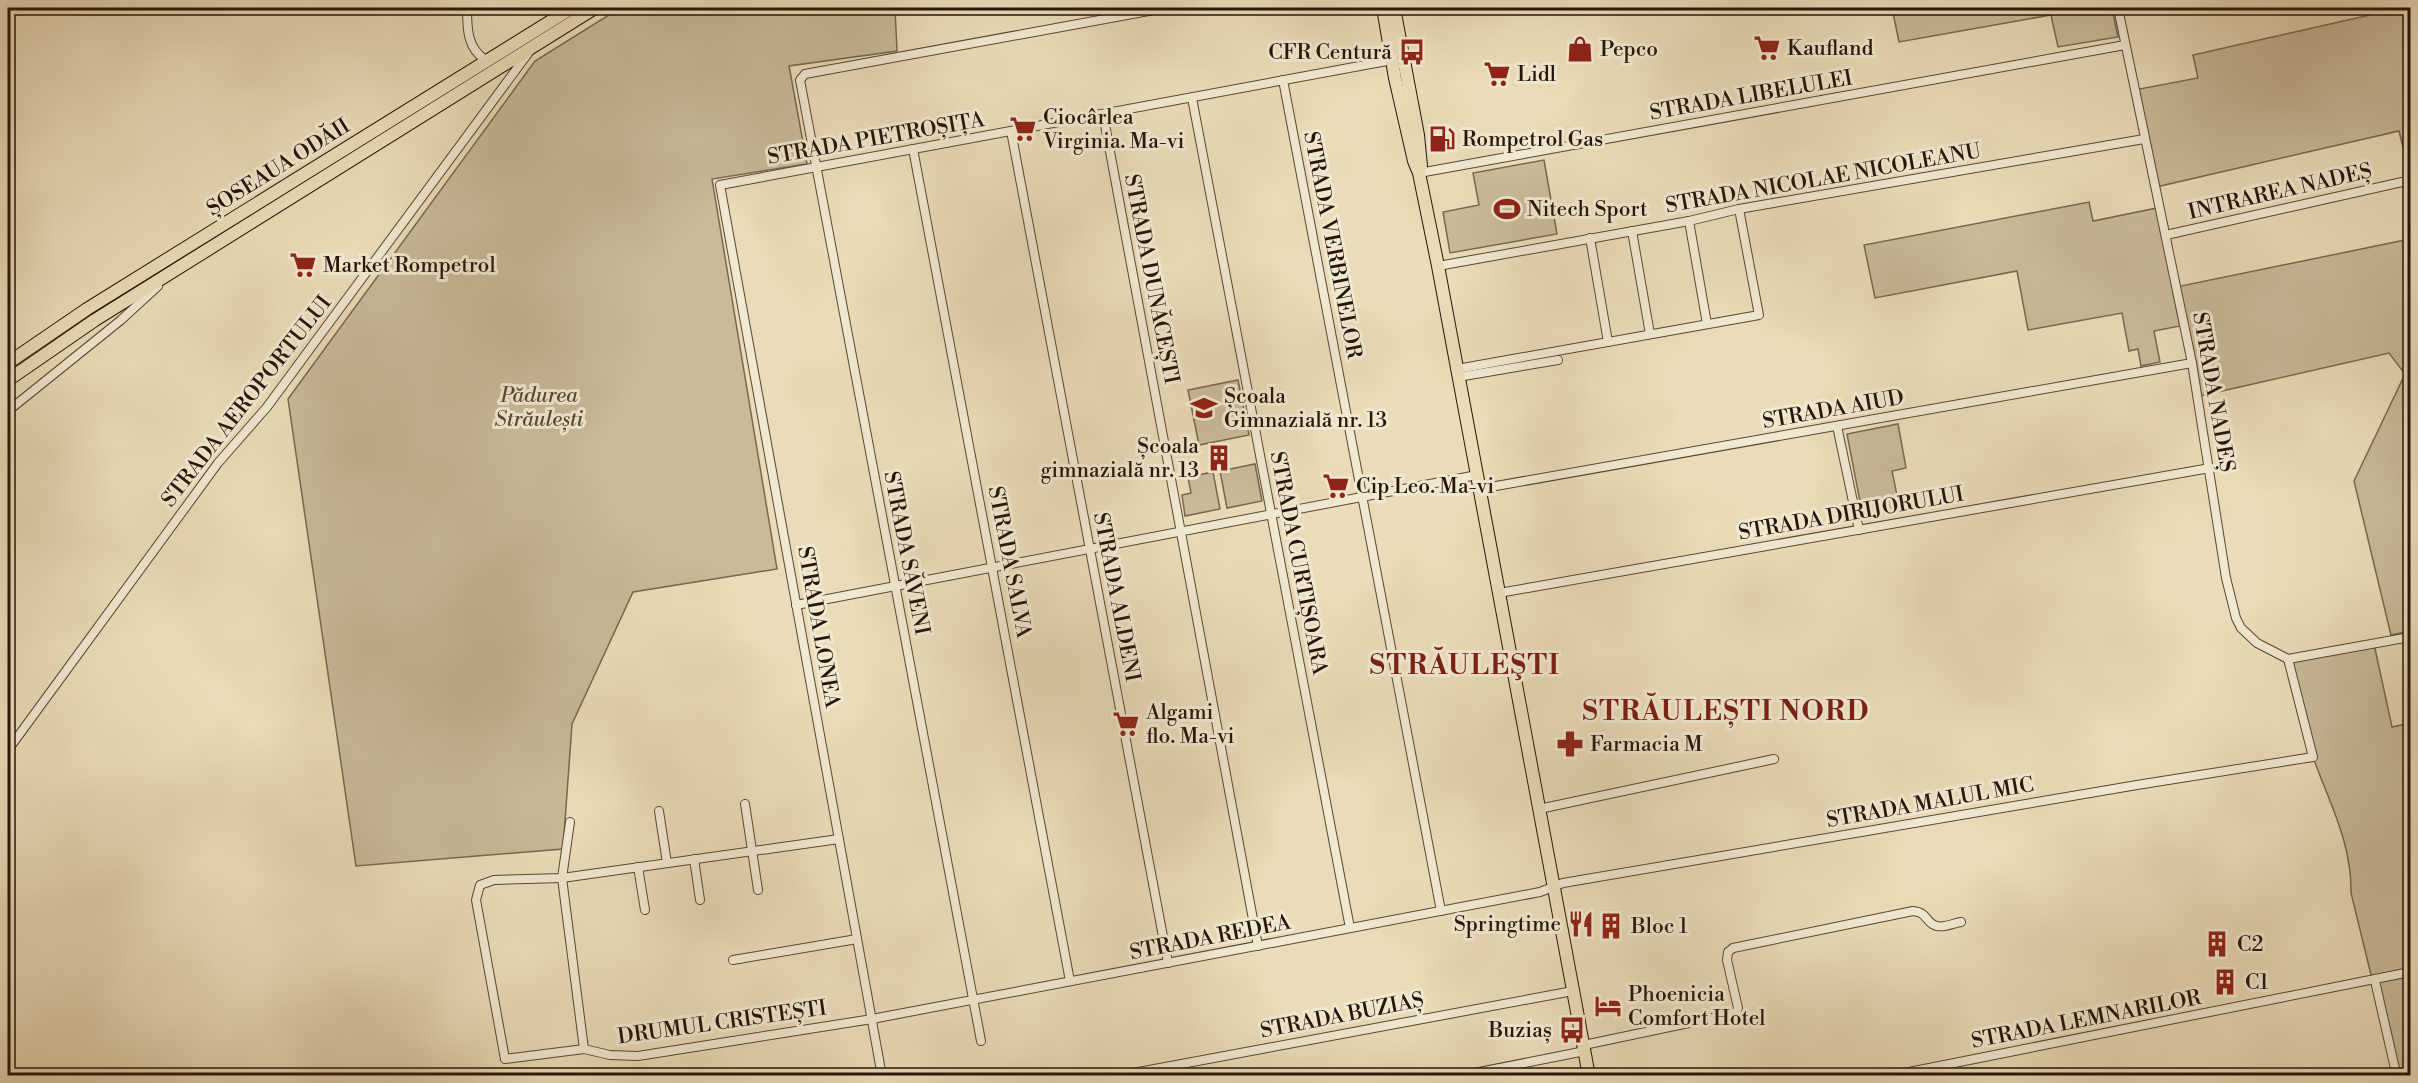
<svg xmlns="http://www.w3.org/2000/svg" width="2418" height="1083" font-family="'Libre Bodoni',serif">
  <rect width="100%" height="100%" fill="#eadcb8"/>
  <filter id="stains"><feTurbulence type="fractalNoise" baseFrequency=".00333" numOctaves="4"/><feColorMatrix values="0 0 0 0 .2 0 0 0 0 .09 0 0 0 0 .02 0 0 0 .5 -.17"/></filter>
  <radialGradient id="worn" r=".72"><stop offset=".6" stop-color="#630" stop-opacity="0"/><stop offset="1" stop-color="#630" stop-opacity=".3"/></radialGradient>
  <g fill="#c9ba9a" stroke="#786851" stroke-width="1.5">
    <path d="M 620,8 L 895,8 L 897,51 L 789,66 L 807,164 L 712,179 L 777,569 L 633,592 L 572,724 L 563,849 L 356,866 L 288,399 L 535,61 Z"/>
    <path d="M 1892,8 L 2112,8 L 2118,37 L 2058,47 L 2051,15 L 1899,42 Z"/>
    <path d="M 2369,8 L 2410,8 L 2410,175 L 2399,131 L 2156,187 L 2134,90 L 2198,78 L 2193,55 L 2370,15 Z"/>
    <path d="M 1544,160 L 1557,234 L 1450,253 L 1443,212 L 1479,205 L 1473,173 Z"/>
    <path d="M 2089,202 L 2093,221 L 2157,208 L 2180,326 L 2154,331 L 2160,362 L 2141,366 L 2138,349 L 2129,351 L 2122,313 L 2028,330 L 2017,271 L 1875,298 L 1864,245 Z"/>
    <path d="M 2410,239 L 2410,631 L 2391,635 L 2354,481 L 2405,374 L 2389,353 L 2200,396 L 2176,287 Z"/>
    <path d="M 1238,380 L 1249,435 L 1199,445 L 1188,390 Z"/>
    <path d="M 1898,424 L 1906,468 L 1892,471 L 1900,510 L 1863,517 L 1847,434 Z"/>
    <path d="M 1255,464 L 1262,501 L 1227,508 L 1220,471 Z"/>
    <path d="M 1213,472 L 1220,509 L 1185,516 L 1182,495 L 1191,493 L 1188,477 Z"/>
    <path d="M 2374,644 L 2392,727 L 2410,723 L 2410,1075 L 2381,1075 L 2395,1073 L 2351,893 C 2352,843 2329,802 2313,757 C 2302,725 2296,691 2288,659 Z"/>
  </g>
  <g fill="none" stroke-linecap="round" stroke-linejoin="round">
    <g stroke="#574734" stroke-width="10">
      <g id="street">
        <path d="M 467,8 C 467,28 467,49 486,60"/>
        <path d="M 2118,8 L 2192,363 L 2226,578 L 2236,618 L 2241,628 L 2257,643 L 2288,659"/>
        <path d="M 1283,80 L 1441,911"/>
        <path d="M 1192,98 L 1350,928"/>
        <path d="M 1103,114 L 1258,946"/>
        <path d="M 1011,131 L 1168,963"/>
        <path d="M 913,149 L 1070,981"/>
        <path d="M 1419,173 L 2125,45"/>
        <path d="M 1689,221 L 1707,324"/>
        <path d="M 1632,231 L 1650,334"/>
        <path d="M 2166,235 L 2402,182"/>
        <path d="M 1590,238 L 1608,342"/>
        <path d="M 1438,266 L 1689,221 L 1739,209 L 2144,139"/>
        <path d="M 1457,369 L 1759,315 L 1739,209"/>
        <path d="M 1458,377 L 1558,360"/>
        <path d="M 8,411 L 121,320 L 158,286"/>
        <path d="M 1837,426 L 1859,530"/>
        <path d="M 1479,489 L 2192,363"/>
        <path d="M 1499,593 L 2210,468"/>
        <path d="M 796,605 L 1477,475"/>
        <path d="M 2288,659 L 2410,637"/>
        <path d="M 8,750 L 218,463 L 267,407 L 529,52"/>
        <path d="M 745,804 L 758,890"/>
        <path d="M 1539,809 L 1774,759"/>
        <path d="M 659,811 L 667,863"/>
        <path d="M 570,822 L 562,878 L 584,1049"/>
        <path d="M 839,839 L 562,878 L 494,880 L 480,885 L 476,900 L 505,1059 L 584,1049 L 610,1055 L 638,1056 L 872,1019 L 1540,892 L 1563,883 L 2137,785 L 2313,757 L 2288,659"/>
        <path d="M 694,859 L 700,900"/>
        <path d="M 638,867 L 645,910"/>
        <path d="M 733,960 L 857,939"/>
        <path d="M 2375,981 L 2396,1073"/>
        <path d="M 981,1041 L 800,80 L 805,74 L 1165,8"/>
        <path d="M 1584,1045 L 1736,1013 L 1738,1008 L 1727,960 L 1728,952 L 1733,948 L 1913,911 C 1928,912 1926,924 1937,926 C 1944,928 1954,923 1961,922"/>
        <path d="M 882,1076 L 720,185 L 1392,60"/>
        <path d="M 1117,1076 L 1573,991"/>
        <path d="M 1459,1076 L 1585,1051"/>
        <path d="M 1889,1076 L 2410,972"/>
      </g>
    </g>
    <g stroke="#261508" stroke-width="14">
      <g id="primary">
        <path d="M 1383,8 L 1395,78 L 1414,161 L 1419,173 L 1438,266 L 1589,1076"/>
        <path d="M 1394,8 L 1418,135 L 1421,166"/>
        <path d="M 8,363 L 87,309 L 572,8"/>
        <path d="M 8,380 L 95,320 L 595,8"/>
      </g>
    </g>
    <use href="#street" stroke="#f1e8d1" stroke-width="8"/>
    <use href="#primary" stroke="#eadcb8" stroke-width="12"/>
  </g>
  <defs>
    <g id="supermarket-bare" transform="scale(2.07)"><path d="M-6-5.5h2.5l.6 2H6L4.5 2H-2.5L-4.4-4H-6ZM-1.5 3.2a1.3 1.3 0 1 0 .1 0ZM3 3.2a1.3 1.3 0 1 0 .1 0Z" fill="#8f2418" stroke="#f1e8d1" stroke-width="2.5" paint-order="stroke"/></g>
    <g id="shop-bare" transform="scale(2.07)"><path d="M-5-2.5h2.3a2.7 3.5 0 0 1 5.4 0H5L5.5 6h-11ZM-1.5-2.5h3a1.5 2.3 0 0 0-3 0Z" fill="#8f2418" stroke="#f1e8d1" stroke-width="2.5" paint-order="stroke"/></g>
    <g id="bus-bare" transform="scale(2.07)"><path d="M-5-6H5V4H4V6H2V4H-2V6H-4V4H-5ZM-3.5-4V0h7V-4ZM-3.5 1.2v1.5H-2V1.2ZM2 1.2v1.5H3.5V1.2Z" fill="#8f2418" stroke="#f1e8d1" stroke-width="2.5" paint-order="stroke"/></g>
    <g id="fuel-bare" transform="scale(2.07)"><path d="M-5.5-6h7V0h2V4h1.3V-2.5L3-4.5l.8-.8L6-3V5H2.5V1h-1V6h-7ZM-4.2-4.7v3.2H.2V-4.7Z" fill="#8f2418" stroke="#f1e8d1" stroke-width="2.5" paint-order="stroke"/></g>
    <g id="stadium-bare" transform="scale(2.07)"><path d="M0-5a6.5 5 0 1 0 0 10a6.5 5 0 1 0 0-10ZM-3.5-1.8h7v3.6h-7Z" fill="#8f2418" stroke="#f1e8d1" stroke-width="2.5" paint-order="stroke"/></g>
    <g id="school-bare" transform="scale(2.07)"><path d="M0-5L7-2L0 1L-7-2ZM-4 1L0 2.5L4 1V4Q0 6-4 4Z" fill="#8f2418" stroke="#f1e8d1" stroke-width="2.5" paint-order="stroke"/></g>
    <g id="building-bare" transform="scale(2.07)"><path d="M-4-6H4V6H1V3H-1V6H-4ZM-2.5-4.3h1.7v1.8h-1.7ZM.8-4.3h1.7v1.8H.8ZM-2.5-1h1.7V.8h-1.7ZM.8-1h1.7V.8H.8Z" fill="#8f2418" stroke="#f1e8d1" stroke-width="2.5" paint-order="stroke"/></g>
    <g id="pharmacy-bare" transform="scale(2.07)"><path d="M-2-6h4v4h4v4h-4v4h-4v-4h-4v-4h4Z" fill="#8f2418" stroke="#f1e8d1" stroke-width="2.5" paint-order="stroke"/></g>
    <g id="restaurant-bare" transform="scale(2.07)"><path d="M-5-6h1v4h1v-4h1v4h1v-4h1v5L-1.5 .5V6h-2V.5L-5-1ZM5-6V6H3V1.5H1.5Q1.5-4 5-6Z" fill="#8f2418" stroke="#f1e8d1" stroke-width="2.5" paint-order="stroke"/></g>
    <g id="hotel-bare" transform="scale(2.07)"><path d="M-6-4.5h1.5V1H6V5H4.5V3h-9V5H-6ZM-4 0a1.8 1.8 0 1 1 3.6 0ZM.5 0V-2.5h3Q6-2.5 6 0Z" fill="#8f2418" stroke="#f1e8d1" stroke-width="2.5" paint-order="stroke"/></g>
  </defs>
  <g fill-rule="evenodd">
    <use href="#supermarket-bare" x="1767" y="48"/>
    <use href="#shop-bare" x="1580" y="49"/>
    <use href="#bus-bare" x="1412" y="52"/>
    <use href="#supermarket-bare" x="1497" y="74"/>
    <use href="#supermarket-bare" x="1023" y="129"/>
    <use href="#fuel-bare" x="1442" y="139"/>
    <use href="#stadium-bare" x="1507" y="209"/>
    <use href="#supermarket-bare" x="303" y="265"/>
    <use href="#school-bare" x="1204" y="408"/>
    <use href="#building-bare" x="1219" y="458"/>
    <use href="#supermarket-bare" x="1336" y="486"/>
    <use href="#supermarket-bare" x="1126" y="724"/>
    <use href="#pharmacy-bare" x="1570" y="744"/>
    <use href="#restaurant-bare" x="1581" y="924"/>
    <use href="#building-bare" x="1611" y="926"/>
    <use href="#building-bare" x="2217" y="944"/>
    <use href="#building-bare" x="2225" y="982"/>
    <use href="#hotel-bare" x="1608" y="1006"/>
    <use href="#bus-bare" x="1572" y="1030"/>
  </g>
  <g text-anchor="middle" stroke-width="6" stroke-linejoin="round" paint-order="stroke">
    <g font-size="21" fill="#261508" stroke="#f1e8d1" text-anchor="start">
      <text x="1787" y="55">Kaufland</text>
      <text x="1600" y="56">Pepco</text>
      <text x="1392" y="59" text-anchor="end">CFR Centură</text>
      <text x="1517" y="81">Lidl</text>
      <text x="1043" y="124">Ciocârlea<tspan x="1043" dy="24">Virginia. Ma-vi</tspan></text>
      <text x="1462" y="146">Rompetrol Gas</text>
      <text x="1527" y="216">Nitech Sport</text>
      <text x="323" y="272">Market Rompetrol</text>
      <text x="1224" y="403">Școala<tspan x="1224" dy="24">Gimnazială nr. 13</tspan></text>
      <text x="1199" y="453" text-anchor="end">Școala<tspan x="1199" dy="24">gimnazială nr. 13</tspan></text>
      <text x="1356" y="493">Cip Leo. Ma-vi</text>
      <text x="1146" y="719">Algami<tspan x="1146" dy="24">flo. Ma-vi</tspan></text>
      <text x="1590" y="751">Farmacia M</text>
      <text x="1561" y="931" text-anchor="end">Springtime</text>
      <text x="1631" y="933">Bloc 1</text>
      <text x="2237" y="951">C2</text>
      <text x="2245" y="989">C1</text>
      <text x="1628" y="1001">Phoenicia<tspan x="1628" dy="24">Comfort Hotel</tspan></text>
      <text x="1552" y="1037" text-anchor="end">Buziaș</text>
    </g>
    <g font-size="21" fill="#261508" stroke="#f1e8d1">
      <text transform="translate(1751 95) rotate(-10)" y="7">STRADA LIBELULEI</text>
      <text transform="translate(876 138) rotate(-10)" y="7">STRADA PIETROȘIȚA</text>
      <text transform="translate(278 167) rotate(-32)" y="7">ȘOSEAUA ODĂII</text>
      <text transform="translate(1823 178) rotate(-10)" y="7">STRADA NICOLAE NICOLEANU</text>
      <text transform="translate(2280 191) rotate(-13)" y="7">INTRAREA NADEȘ</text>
      <text transform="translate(1333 245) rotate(79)" y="7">STRADA VERBINELOR</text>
      <text transform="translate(1152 279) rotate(79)" y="7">STRADA DUNĂCEȘTI</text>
      <text transform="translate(2214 392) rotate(80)" y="7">STRADA NADEȘ</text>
      <text transform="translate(246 401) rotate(-52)" y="7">STRADA AEROPORTULUI</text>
      <text transform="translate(1833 409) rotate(-10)" y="7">STRADA AIUD</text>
      <text transform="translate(1851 513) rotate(-10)" y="7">STRADA DIRIJORULUI</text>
      <text transform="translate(907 553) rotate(79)" y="7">STRADA SĂVENI</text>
      <text transform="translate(1010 562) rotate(79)" y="7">STRADA SALVA</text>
      <text transform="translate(1299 563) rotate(79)" y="7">STRADA CURTIȘOARA</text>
      <text transform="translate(1117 597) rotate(79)" y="7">STRADA ALDENI</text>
      <text transform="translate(819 627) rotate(80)" y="7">STRADA LONEA</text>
      <text transform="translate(1930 802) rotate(-10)" y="7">STRADA MALUL MIC</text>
      <text transform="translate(1210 937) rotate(-11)" y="7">STRADA REDEA</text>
      <text transform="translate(1342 1015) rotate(-11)" y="7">STRADA BUZIAȘ</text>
      <text transform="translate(2086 1019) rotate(-11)" y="7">STRADA LEMNARILOR</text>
      <text transform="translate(722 1022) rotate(-8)" y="7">DRUMUL CRISTEȘTI</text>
    </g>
    <g font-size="21" font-style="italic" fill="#574734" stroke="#f1e8d1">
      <text x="539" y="402">Pădurea<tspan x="539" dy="24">Străulești</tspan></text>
    </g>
    <g font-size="27" font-weight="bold" letter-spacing="1.5" fill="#7a1f14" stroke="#f1e8d1">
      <text x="1465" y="674">STRĂULEŞTI</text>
      <text x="1726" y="720">STRĂULEȘTI NORD</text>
    </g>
  </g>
  <rect width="2418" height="1083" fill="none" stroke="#eadcb8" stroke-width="30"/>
  <rect x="9" y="9" width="2400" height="1065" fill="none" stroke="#261508" stroke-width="3"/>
  <rect x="15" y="15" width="2388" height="1053" fill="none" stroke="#261508" stroke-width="1.5"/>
  <rect width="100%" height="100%" filter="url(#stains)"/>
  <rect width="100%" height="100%" fill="url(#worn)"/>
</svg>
